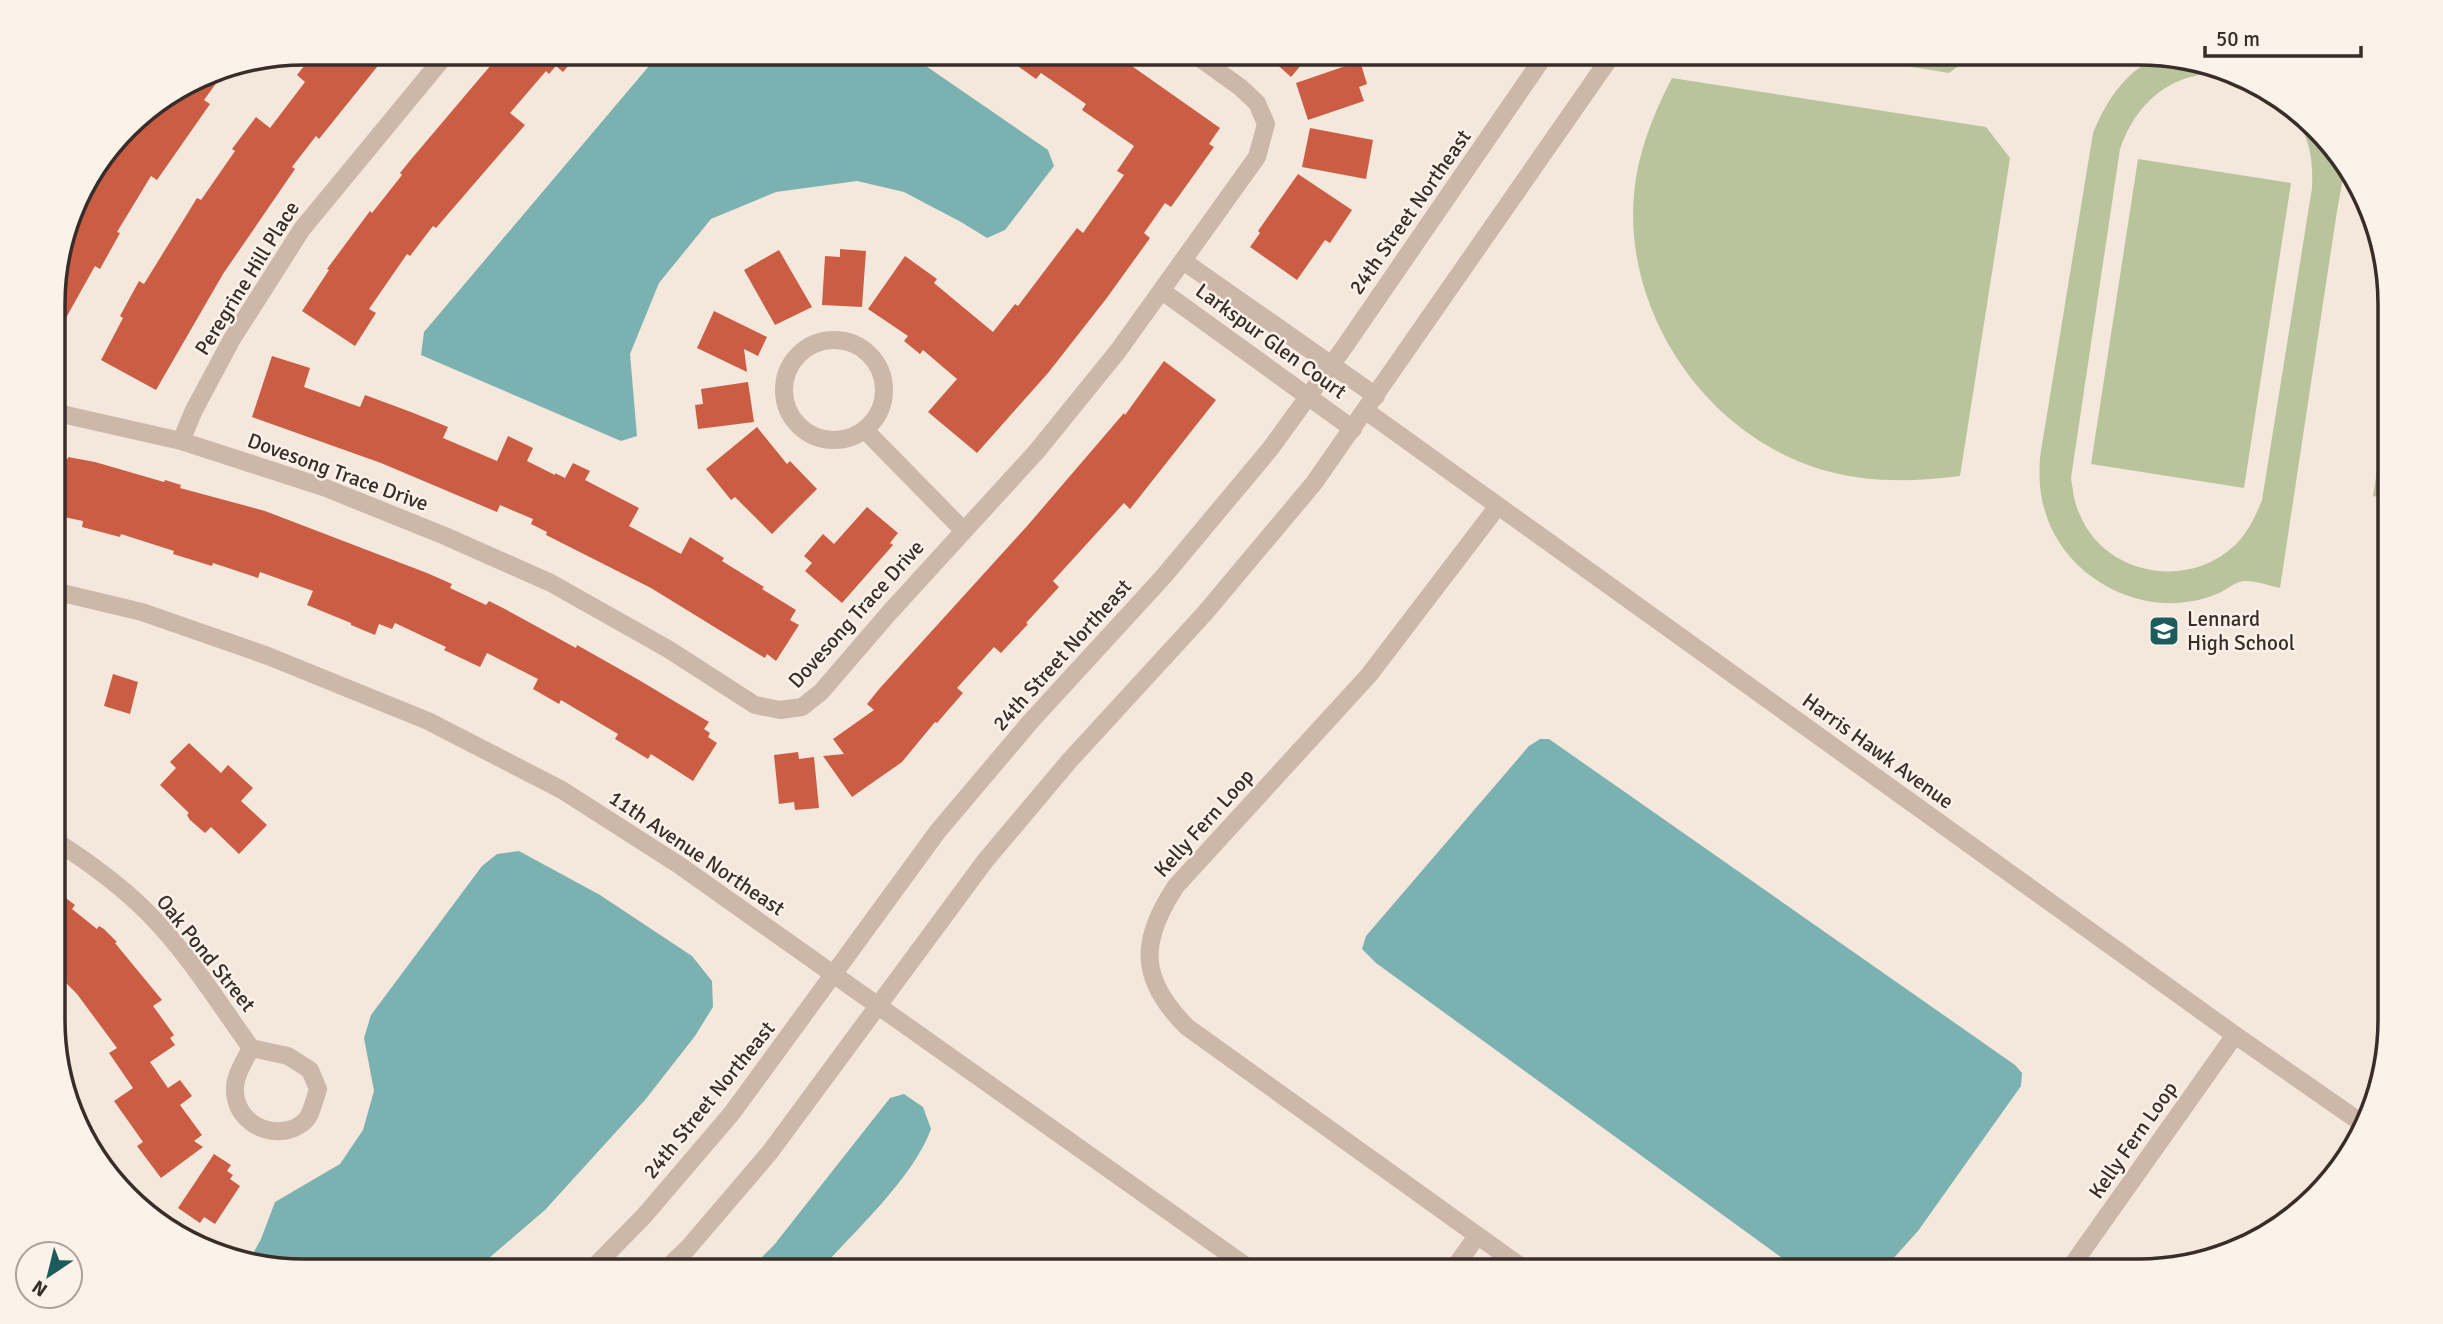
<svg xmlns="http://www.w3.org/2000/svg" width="2443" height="1324" font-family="Signika,sans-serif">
  <rect width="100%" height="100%" fill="#f4e8dd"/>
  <g fill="#b9c49c">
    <path d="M 1826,53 L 1963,52 L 1963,53 L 1961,64 L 1949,73 Z"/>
    <path d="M 2157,57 L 2251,79 L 2256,83 C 2195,57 2140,89 2120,149 L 2071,478 C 2073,490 2074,503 2080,515 C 2105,575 2187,590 2234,546 C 2248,533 2255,517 2262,500 L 2312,188 C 2313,163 2311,142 2297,120 L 2346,162 L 2337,211 L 2280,588 C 2270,586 2254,580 2243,581 C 2235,582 2226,590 2219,593 C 2206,599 2191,602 2177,603 C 2119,606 2061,567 2045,511 C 2039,493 2039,475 2040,457 L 2093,133 C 2107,100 2124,73 2157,57 Z"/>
    <path d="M 1672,78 L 1986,127 L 2010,158 L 1960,476 C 1913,482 1869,483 1823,470 C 1699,434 1611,296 1638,167 C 1645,135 1657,107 1672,78 Z"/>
    <path d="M 2138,159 L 2291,183 L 2244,488 L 2091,464 Z"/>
    <path d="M 2389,396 L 2389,499 L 2373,496 Z"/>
  </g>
  <g fill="#7bb2b1">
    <path d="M 660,53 L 907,53 L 1048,150 L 1054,166 L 1005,230 L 987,238 L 961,222 L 904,192 L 857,181 L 776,192 L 711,219 L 659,283 L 630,354 L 637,436 L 621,441 L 421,355 L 424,332 Z"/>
    <path d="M 1540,739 L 1549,739 L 2015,1065 L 2022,1073 L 2021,1086 L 1918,1231 L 1882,1271 L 1800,1271 L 1376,963 L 1362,949 L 1366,936 L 1529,746 Z"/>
    <path d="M 519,851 L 600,895 L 692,956 L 712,981 L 713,1007 L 695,1036 L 645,1100 L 545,1210 L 474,1271 L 304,1271 L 250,1259 L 261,1239 L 275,1202 L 340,1164 L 363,1130 L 374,1091 L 364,1038 L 371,1015 L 482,866 L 497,854 Z"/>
    <path d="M 904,1094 L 923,1107 L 931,1129 C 914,1177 854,1232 819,1271 L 748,1271 L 774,1245 L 890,1098 Z"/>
  </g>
  <g fill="#cb5d44">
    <path d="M 315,52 L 389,52 L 319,139 L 316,136 L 292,167 L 295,169 L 223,274 L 156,390 L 101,360 L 123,318 L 120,316 L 139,281 L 144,284 L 197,198 L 201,200 L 235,151 L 232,149 L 256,117 L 270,128 L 305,82 L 297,75 Z"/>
    <path d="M 502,52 L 580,52 L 563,72 L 556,66 L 549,74 L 546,71 L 510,113 L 525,125 L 436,228 L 433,226 L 410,256 L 407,254 L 369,309 L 376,313 L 355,346 L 302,311 L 329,270 L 327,269 L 370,211 L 372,213 L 402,175 L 400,173 L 413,157 Z"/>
    <path d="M 998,52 L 1107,52 L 1117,60 L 1119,57 L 1220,128 L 1209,144 L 1214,147 L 1171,207 L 1165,203 L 1144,233 L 1150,238 L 1106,299 L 1048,373 L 977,453 L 928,412 L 957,379 L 923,350 L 920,354 L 904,341 L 908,336 L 868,309 L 905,256 L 937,279 L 934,283 L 993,332 L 1015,304 L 1018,306 L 1077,228 L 1083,233 L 1124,175 L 1117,171 L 1134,146 L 1082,110 L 1086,104 L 1041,73 L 1036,79 Z"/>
    <path d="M 1263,52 L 1312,52 L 1291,77 Z"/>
    <path d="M 1360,61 L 1367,84 L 1359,87 L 1364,101 L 1308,120 L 1296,83 Z"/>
    <path d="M 228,67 L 204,100 L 210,104 L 157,180 L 151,176 L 117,232 L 120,233 L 100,269 L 95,266 L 53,341 L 53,287 L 79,192 L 92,174 L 96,176 L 112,149 L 138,115 L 208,71 Z"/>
    <path d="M 1310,128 L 1373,140 L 1366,179 L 1302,167 Z"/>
    <path d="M 1298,174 L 1352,210 L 1330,243 L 1325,240 L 1297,280 L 1250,247 L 1260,233 L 1258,231 Z"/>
    <path d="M 840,249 L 866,251 L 862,307 L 822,305 L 825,256 L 840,257 Z"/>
    <path d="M 779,250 L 812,307 L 775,325 L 744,270 Z"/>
    <path d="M 714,311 L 767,337 L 758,356 L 744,349 L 747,372 L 697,348 Z"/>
    <path d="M 272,356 L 310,368 L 304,387 L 360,407 L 365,395 L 411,412 L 448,427 L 443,438 L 497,461 L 508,436 L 533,448 L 527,461 L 555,475 L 555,473 L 565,478 L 573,463 L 590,471 L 585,480 L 639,508 L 629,526 L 681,554 L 690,537 L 724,558 L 722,561 L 764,587 L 762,589 L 796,610 L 790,620 L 799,625 L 776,661 L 767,654 L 765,658 L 651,588 L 546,535 L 547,532 L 531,524 L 533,519 L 500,505 L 497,512 L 381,463 L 252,417 Z"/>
    <path d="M 1164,361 L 1216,400 L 1130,509 L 1124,503 L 1053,581 L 1059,587 L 1026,623 L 1028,624 L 1001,653 L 994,647 L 957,688 L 963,693 L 937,723 L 935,722 L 902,762 L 852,797 L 823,756 L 844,754 L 833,739 L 874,710 L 867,704 L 880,688 L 1028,525 L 1124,413 L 1125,415 Z"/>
    <path d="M 748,382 L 754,422 L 698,429 L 695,405 L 703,404 L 701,389 Z"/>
    <path d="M 757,427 L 787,464 L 790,461 L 817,489 L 772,534 L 735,497 L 731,500 L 706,469 Z"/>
    <path d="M 53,456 L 68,459 L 68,457 L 95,462 L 164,482 L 165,480 L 181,485 L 180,488 L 265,511 L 427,573 L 452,584 L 450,588 L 486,605 L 489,601 L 503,608 L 576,648 L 577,645 L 639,680 L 709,722 L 704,729 L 710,733 L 708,737 L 717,743 L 693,781 L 651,754 L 648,759 L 615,739 L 618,734 L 561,700 L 559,704 L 533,689 L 538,679 L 487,653 L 480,667 L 444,650 L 446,647 L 395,623 L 392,629 L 379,624 L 375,635 L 351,625 L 351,623 L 307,605 L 313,591 L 260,572 L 258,578 L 213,563 L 212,566 L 173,554 L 174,551 L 121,534 L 120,537 L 82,527 L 83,521 L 54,515 Z"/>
    <path d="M 867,507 L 898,533 L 890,543 L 893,545 L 842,603 L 805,571 L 812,563 L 804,556 L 823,534 L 834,544 Z"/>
    <path d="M 113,674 L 138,682 L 130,714 L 104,706 Z"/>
    <path d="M 189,743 L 221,773 L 228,765 L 253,788 L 241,801 L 267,825 L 239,854 L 211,827 L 205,833 L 190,820 L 187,815 L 189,813 L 160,785 L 176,768 L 170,762 Z"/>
    <path d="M 798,752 L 799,759 L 814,757 L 819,808 L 795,810 L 794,802 L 779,804 L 774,755 Z"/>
    <path d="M 54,889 L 75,905 L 72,909 L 97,929 L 99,926 L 104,929 L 117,942 L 115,943 L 162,1000 L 153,1006 L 174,1035 L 170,1038 L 175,1045 L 150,1062 L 168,1088 L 180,1080 L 192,1096 L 180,1105 L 202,1135 L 194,1141 L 203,1147 L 161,1178 L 137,1146 L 143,1142 L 114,1101 L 133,1088 L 109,1053 L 117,1048 L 77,994 L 55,972 Z"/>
    <path d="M 214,1154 L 231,1165 L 227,1171 L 233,1175 L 230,1179 L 240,1186 L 215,1224 L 204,1217 L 200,1223 L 178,1208 Z"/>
  </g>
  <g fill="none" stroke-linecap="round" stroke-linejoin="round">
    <g stroke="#cdb7a8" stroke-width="18">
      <path d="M 1183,261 L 1376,396"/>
      <path d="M 1162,291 L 1353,429"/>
      <circle cx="834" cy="390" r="50"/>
      <path d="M 1366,411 L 2235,1035 L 2366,1126"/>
      <path d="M 53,412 L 181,441 L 326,488 L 445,536 L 551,583 L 668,649 L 755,705 L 780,710 L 802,707 L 821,692 L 889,613 L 1037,451 L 1118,351 L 1257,157 L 1266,124 L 1257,103 L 1240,87 L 1191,52"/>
      <path d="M 865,430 L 963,530"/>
      <path d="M 181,441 L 194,410 L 232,339 L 302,229 L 448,52"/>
      <path d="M 1498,506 L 1369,675 L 1176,886 C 1140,941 1138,978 1187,1027 L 1527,1271"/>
      <path d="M 54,840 C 87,861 119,884 147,912 C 187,952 218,1002 251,1048 L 288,1056 L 310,1070 L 318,1089 C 315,1098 312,1113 306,1120 C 284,1142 243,1130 236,1099 C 231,1080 243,1064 251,1048"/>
      <path d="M 1452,1271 L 1477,1236"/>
      <path d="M 2068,1271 L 2235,1035"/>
    </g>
    <g stroke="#cdb7a8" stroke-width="18">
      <path d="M 54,591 L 142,612 L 268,656 L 428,721 L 562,790 L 679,865 L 1253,1271"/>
      <path d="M 590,1271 L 644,1216 L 732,1113 L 938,831 L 1031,721 L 1164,576 L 1270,449 L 1345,346 L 1547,52"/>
      <path d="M 664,1271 L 688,1248 L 770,1152 L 985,861 L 1070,760 L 1205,613 L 1314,483 L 1614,52"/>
    </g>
  </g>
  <defs>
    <g id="school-square" transform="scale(1.575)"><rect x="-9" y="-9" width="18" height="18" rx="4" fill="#1c5c5d" stroke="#fbf2ea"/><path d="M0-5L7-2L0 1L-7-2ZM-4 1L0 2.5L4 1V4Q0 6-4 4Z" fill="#fff"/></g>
  </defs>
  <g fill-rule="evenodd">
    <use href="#school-square" x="2164" y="631"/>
  </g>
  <g text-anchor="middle" stroke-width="5" stroke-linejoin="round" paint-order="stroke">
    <g font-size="21" fill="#392d29" stroke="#fbf2ea">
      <text transform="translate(1410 212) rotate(-55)" y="7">24th Street Northeast</text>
      <text transform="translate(247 278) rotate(-58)" y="7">Peregrine Hill Place</text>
      <text transform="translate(1271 341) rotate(36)" y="7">Larkspur Glen Court</text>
      <text transform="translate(338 472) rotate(20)" y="7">Dovesong Trace Drive</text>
      <text transform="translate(856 614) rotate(-48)" y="7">Dovesong Trace Drive</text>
      <text transform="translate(1062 655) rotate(-48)" y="7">24th Street Northeast</text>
      <text transform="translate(1878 751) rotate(36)" y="7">Harris Hawk Avenue</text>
      <text transform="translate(1204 823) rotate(-48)" y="7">Kelly Fern Loop</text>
      <text transform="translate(697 853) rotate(34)" y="7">11th Avenue Northeast</text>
      <text transform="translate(206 953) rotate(51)" y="7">Oak Pond Street</text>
      <text transform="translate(709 1100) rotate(-51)" y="7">24th Street Northeast</text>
      <text transform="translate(2133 1140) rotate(-55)" y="7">Kelly Fern Loop</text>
    </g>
    <g font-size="21" fill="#392d29" stroke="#fbf2ea" text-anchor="start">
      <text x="2187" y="626">Lennard<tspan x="2187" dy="24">High School</tspan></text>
    </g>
  </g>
  <path d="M0 0H2443V1324H0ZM304 65H2139A239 239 0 0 1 2378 304V1020A239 239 0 0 1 2139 1259H304A239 239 0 0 1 65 1020V304A239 239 0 0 1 304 65Z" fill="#fbf2ea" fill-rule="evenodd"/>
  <path fill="none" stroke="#392d29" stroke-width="3.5" d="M304 65H2139A239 239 0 0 1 2378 304V1020A239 239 0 0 1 2139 1259H304A239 239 0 0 1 65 1020V304A239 239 0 0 1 304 65Z"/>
  <g transform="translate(49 1275) rotate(215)"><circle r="33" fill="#fbf2ea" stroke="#ada39d" stroke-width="2"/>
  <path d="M0-5L12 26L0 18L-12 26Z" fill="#1c5c5d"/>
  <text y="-10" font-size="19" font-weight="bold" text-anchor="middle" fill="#392d29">N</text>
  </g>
  <path d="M2205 46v10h156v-10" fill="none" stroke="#392d29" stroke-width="3.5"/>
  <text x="2216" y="46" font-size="21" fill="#392d29" stroke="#fbf2ea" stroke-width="5" paint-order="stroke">50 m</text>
</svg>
